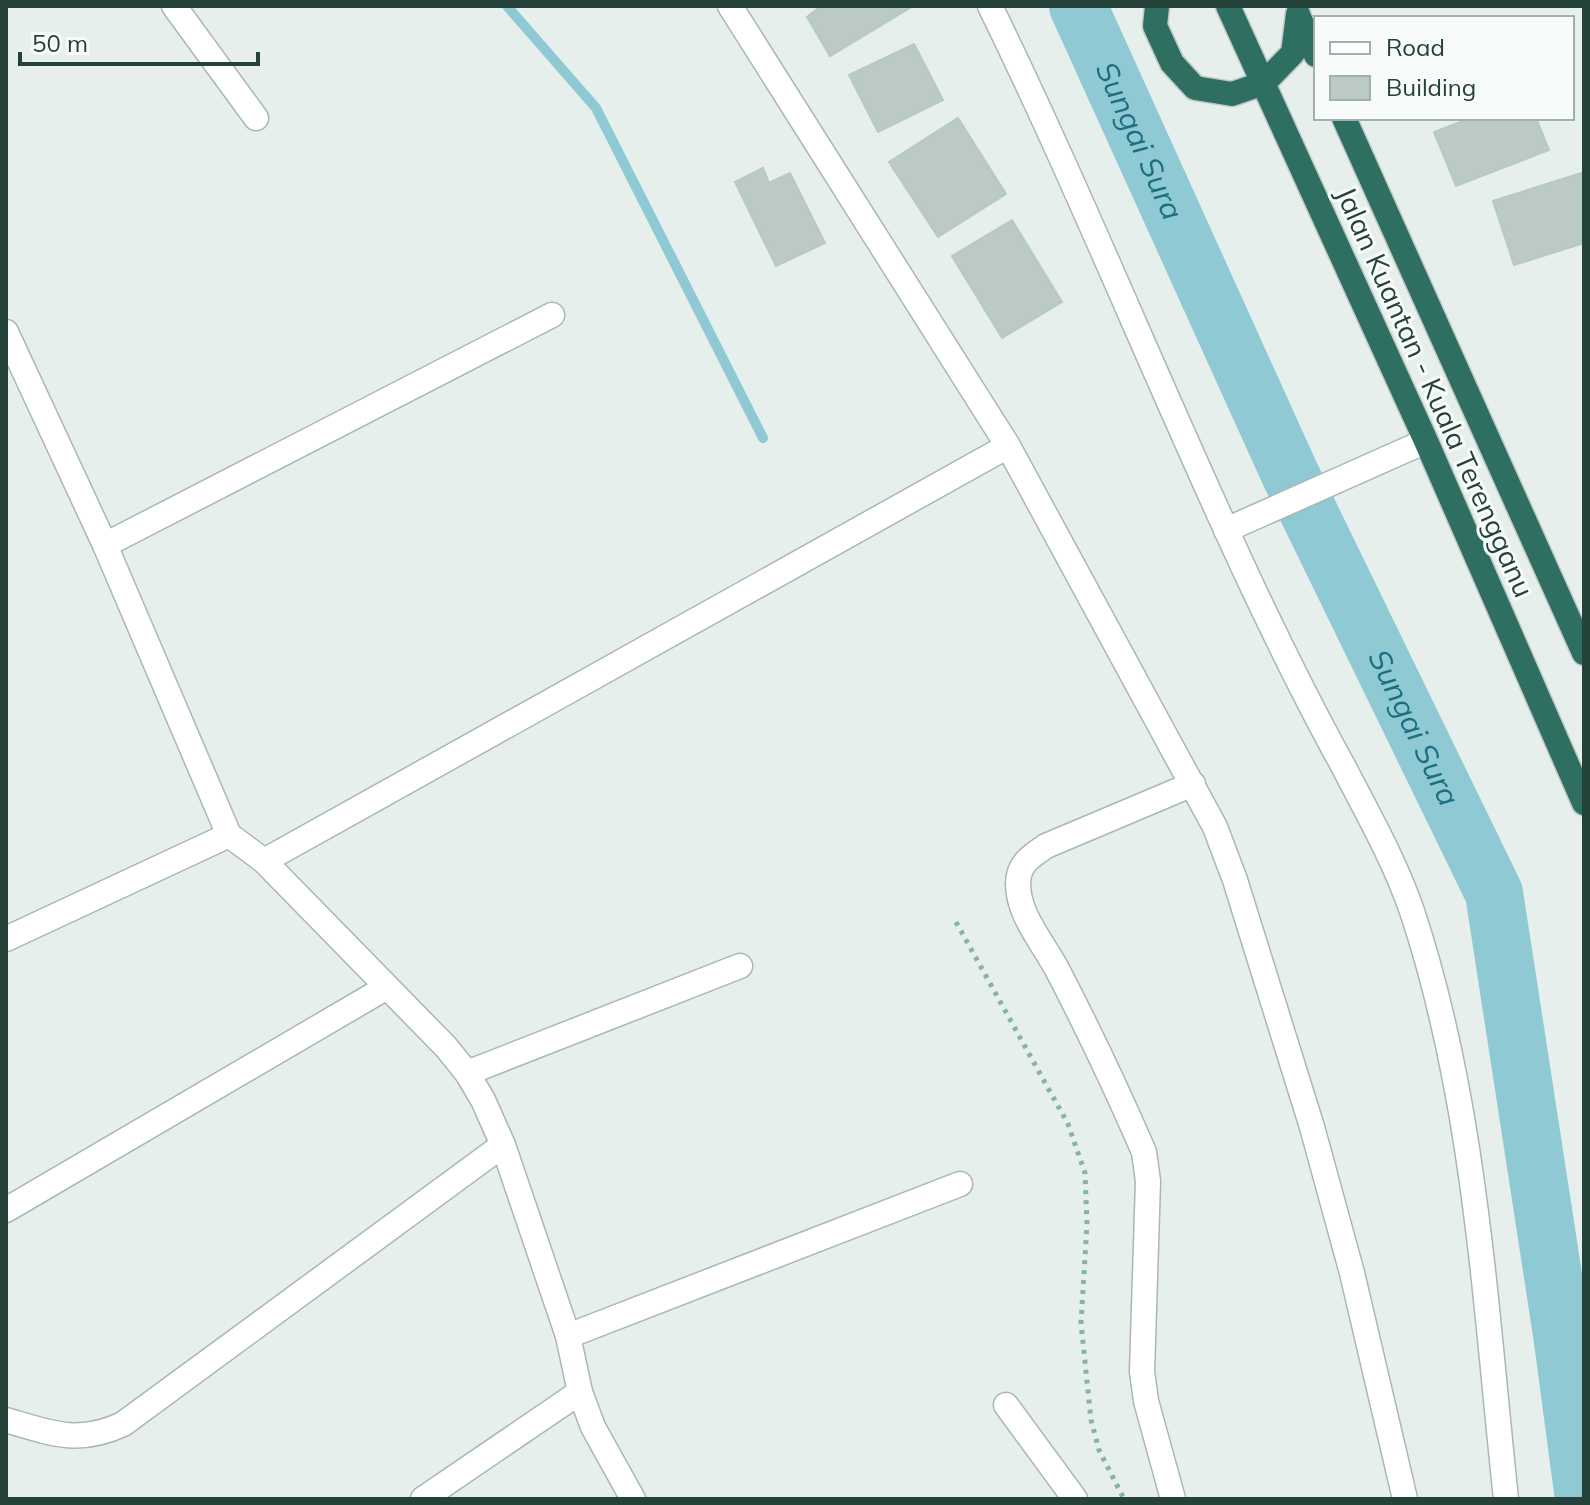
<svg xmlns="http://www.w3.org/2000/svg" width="1590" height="1505" font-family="Mulish,sans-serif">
  <rect width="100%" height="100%" fill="#e6efeb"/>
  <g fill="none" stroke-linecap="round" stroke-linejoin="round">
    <path stroke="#8ec9d4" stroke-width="10" d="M 507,6 L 596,108 L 763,438"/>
    <path stroke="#8ec9d4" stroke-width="58" id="s1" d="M 1078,6 L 1290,474 L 1494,893 L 1562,1334 L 1584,1499"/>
  </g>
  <g fill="#bbcac4" stroke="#b8c9c2" stroke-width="2">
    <path d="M 821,6 L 913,6 L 830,56 L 807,17 Z"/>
    <path d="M 914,44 L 943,100 L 878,132 L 849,75 Z"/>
    <path d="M 958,118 L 1006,194 L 938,237 L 889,162 Z"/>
    <path d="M 1471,118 L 1536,118 L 1549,150 L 1456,186 L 1434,132 Z"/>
    <path d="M 763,168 L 769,183 L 790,173 L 825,243 L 776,266 L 735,182 Z"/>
    <path d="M 1584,172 L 1584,243 L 1514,265 L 1493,201 Z"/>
    <path d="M 1012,220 L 1062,302 L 1002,338 L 952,256 Z"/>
  </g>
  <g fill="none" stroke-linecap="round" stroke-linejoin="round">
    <g stroke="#a8b8b2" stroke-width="27">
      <g id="minor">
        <path d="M 174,6 L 256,118"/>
        <path d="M 730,6 L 1008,446 L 1215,827 L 1235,880 L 1312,1127 L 1352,1273 L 1405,1499"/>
        <path d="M 990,6 C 1084,198 1163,397 1254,590 C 1282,649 1310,706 1341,762 C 1367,812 1395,861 1413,914 C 1475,1103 1485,1303 1506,1499"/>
        <path d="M 6,332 L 105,545 L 229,835 L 264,861 L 446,1047 L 467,1073 L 483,1100 L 503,1145 L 568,1336 L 580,1392 L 593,1427 L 633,1499"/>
        <path d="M 1226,530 L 1426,441"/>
        <path d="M 105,545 L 552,315"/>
        <path d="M 264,861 L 1008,446"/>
        <path d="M 6,939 L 229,835"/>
        <path d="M 467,1073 L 740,966"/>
        <path d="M 6,1210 L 387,987"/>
        <path d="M 568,1336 L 960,1184"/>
        <path d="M 1006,1405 L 1075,1499"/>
        <path d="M 6,1420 C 50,1433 79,1445 123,1424 L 503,1145"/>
        <path d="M 423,1499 L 580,1392"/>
        <path d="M 1173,1499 L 1146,1401 L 1142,1372 L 1148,1181 L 1144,1152 C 1118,1092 1089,1031 1059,973 C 1045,945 1018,916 1018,884 C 1018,864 1031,856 1046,846 L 1193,784"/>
      </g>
    </g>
    <g stroke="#c2cac8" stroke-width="27">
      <g id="highway">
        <path d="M 1157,6 L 1155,26 L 1172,63 L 1195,88 L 1232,94 L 1264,83 L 1293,53 L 1298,14"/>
        <path d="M 1228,6 L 1426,441 L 1584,803"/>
        <path d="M 1298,15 L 1316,55"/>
        <path d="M 1344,118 L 1584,653"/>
      </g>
    </g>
    <path stroke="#86b3a5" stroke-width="5" stroke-dasharray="4 6" stroke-linecap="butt" d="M 956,922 L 1068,1124 L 1085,1173 L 1087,1224 L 1081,1323 L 1091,1420 L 1099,1450 L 1124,1499"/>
    <use href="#minor" stroke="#fff" stroke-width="24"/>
    <use href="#highway" stroke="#2f6f62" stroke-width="24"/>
  </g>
  <g text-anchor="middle" stroke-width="6" stroke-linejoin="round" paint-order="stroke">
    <g font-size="28" fill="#24423a" stroke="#f7fbf9">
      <text transform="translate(1435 392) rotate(66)" y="10">Jalan Kuantan - Kuala Terengganu</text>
    </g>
    <g font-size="30" font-style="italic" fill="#1c6f80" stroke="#f7fbf9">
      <text dy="10" stroke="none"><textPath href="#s1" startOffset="148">Sungai Sura</textPath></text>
      <text dy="10" stroke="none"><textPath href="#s1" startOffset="796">Sungai Sura</textPath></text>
    </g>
  </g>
  <rect width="1590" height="1505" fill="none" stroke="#24423a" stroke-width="16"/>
  <rect x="1314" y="16" width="260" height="104" fill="#f7fbf9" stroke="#a3b1ad" stroke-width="2"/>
  <rect x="1330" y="42" width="40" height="12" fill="#ffffff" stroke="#a3b1ad" stroke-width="2"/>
  <text x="1386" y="56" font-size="24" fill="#24423a">Road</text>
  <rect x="1330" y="76" width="40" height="24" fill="#bbcac4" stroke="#a3b1ad" stroke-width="2"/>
  <text x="1386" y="96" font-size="24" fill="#24423a">Building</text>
  <path d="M20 52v12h238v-12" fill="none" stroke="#24423a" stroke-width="4"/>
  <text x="32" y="52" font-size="24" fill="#24423a" stroke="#f7fbf9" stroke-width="6" paint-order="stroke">50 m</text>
</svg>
